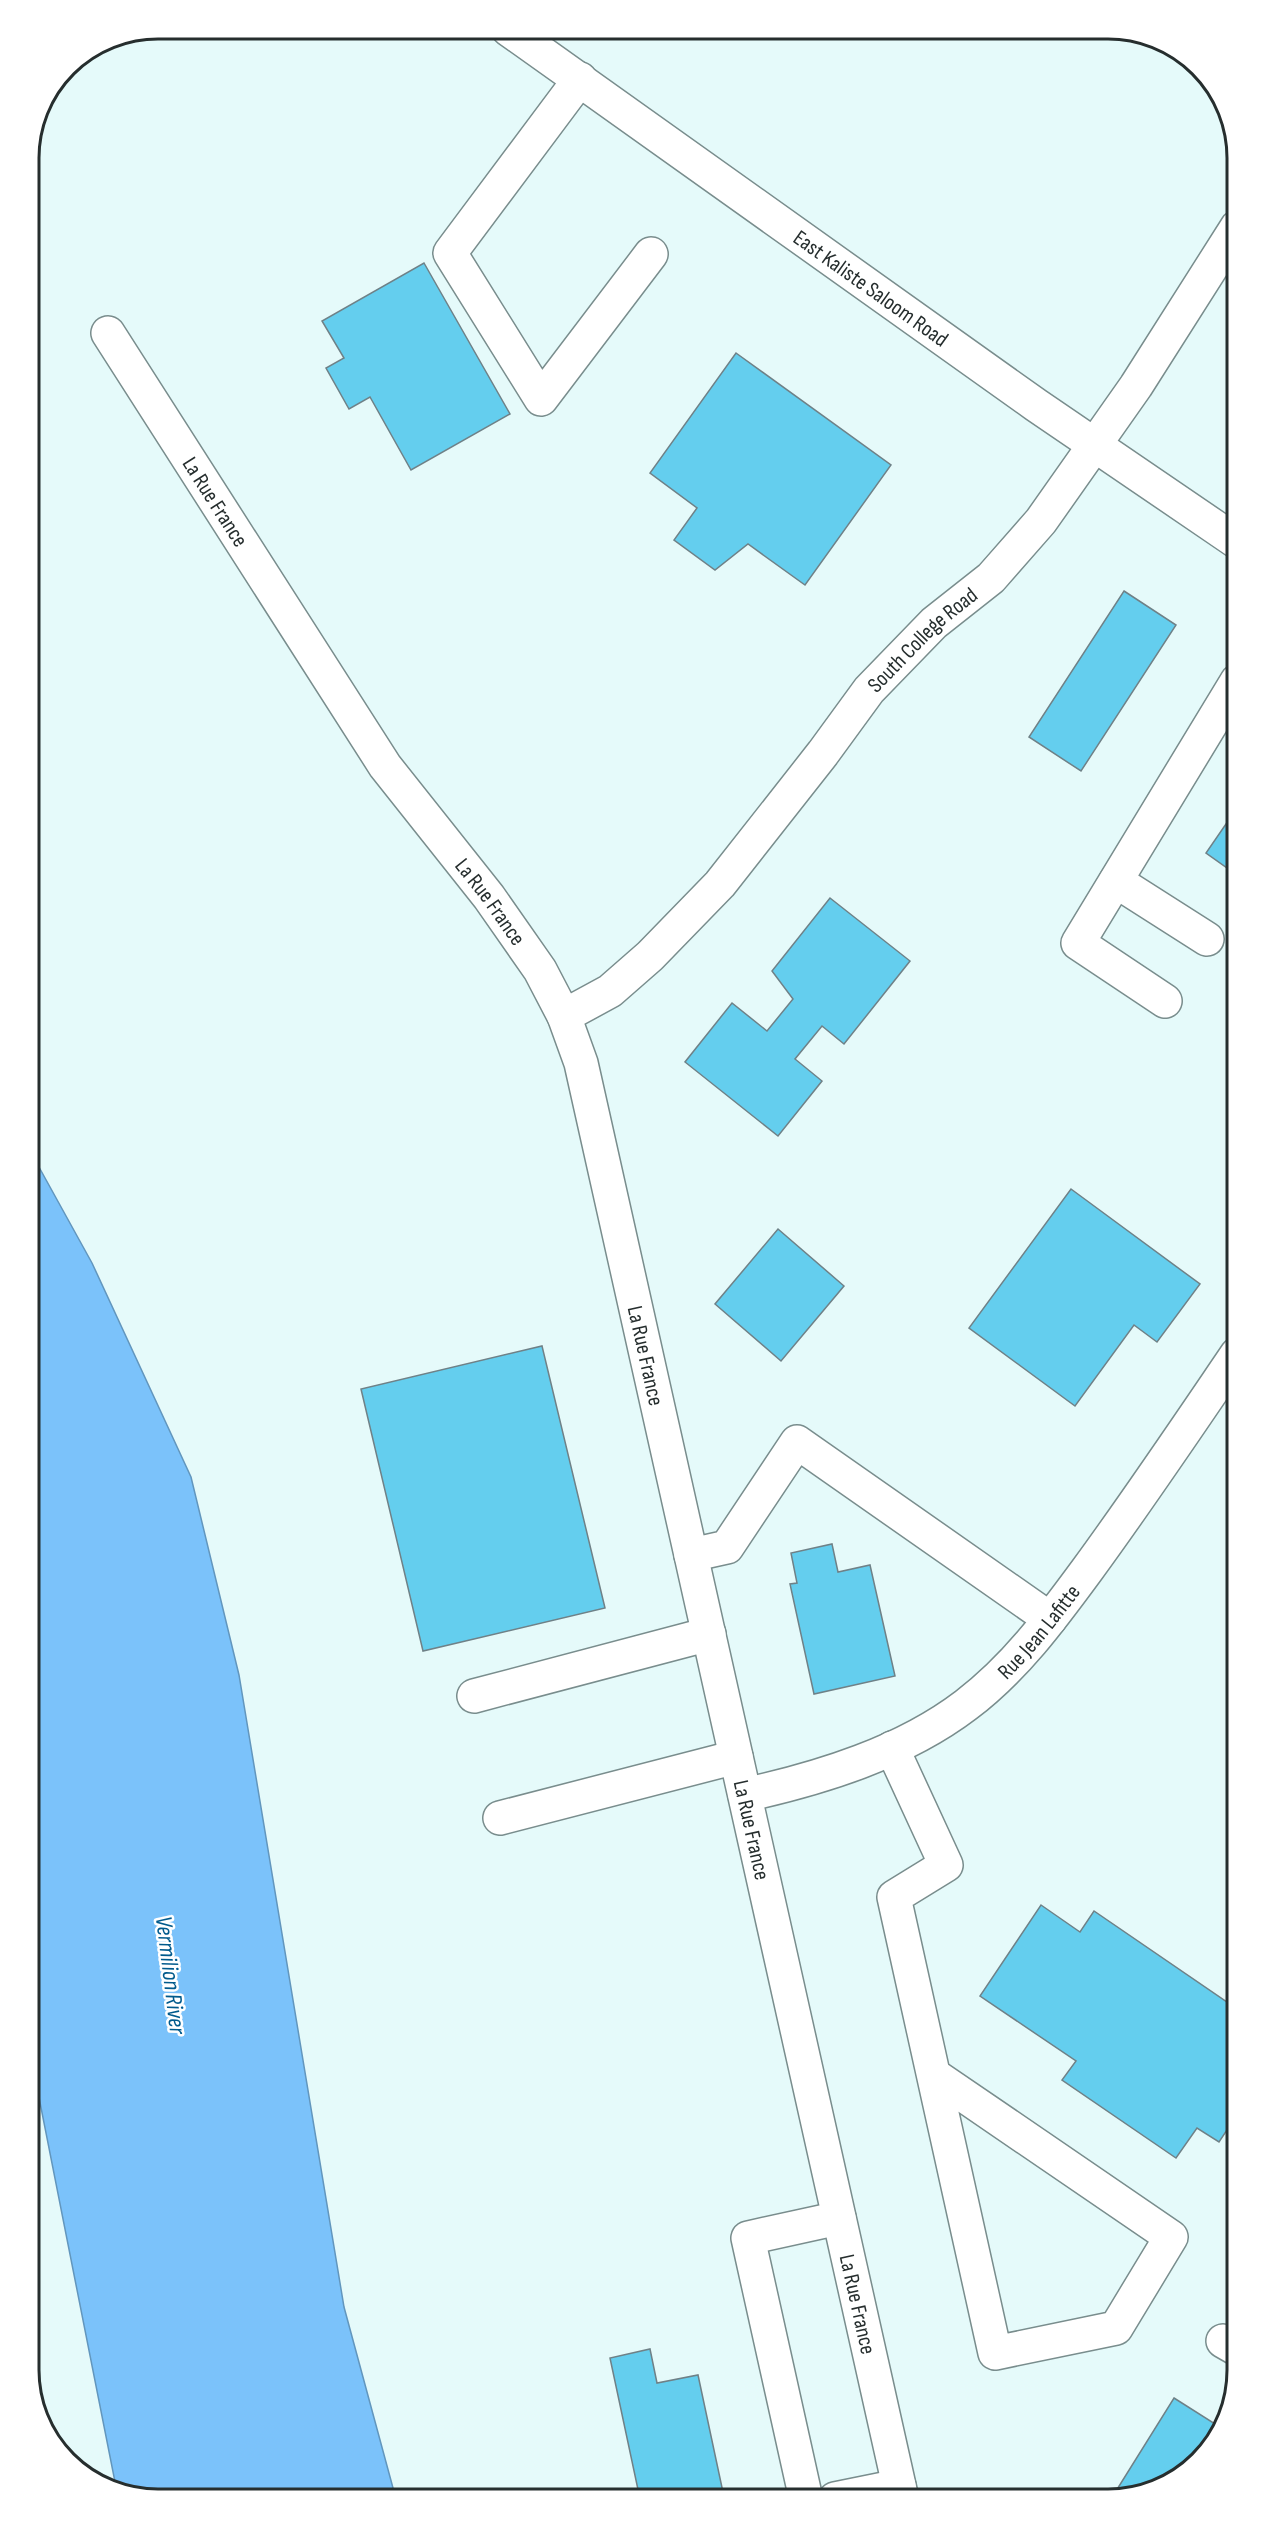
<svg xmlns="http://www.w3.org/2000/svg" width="1266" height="2528" font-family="'Sofia Sans Condensed',sans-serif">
  <rect width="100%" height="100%" fill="#e5fafa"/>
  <path fill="#7bc2fa" stroke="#6296bd" stroke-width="1.5" d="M 29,1149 L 92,1263 L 191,1477 L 239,1675 L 344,2307 L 396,2499 L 150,2499 L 116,2487 L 29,2047 Z"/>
  <g fill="#64ceee" stroke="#6f8187" stroke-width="1.5">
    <path d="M 424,263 L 510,414 L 411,470 L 370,397 L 349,409 L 326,368 L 344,358 L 322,321 Z"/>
    <path d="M 736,353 L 891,465 L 805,585 L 748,544 L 715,570 L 674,540 L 697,508 L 650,473 Z"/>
    <path d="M 1124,591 L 1176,625 L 1081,771 L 1029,737 Z"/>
    <path d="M 1237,808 L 1237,875 L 1206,853 Z"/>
    <path d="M 830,898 L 910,961 L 844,1044 L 822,1026 L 795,1059 L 822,1081 L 778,1136 L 685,1062 L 732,1003 L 767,1031 L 793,999 L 772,971 Z"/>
    <path d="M 1071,1189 L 1200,1284 L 1157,1342 L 1134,1325 L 1075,1406 L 969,1328 Z"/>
    <path d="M 778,1229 L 844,1286 L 781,1361 L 715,1304 Z"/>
    <path d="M 542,1346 L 605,1608 L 423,1651 L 361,1389 Z"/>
    <path d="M 832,1544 L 838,1572 L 870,1565 L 895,1676 L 814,1694 L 790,1584 L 797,1583 L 791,1553 Z"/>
    <path d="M 1041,1905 L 1080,1932 L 1094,1911 L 1237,2009 L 1237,2043 L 1230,2054 L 1237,2059 L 1237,2115 L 1219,2142 L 1197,2128 L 1176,2158 L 1062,2080 L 1076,2061 L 980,1996 Z"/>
    <path d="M 650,2349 L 657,2383 L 698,2375 L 724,2497 L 712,2499 L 640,2499 L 610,2358 Z"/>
    <path d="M 1174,2398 L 1220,2427 L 1216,2442 L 1157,2490 L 1111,2499 Z"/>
  </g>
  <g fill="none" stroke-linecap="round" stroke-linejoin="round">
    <g stroke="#798d8d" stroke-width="36">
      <g id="minor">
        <path d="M 580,79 L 450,253 L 541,399 L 651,254"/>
        <path id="s1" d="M 108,333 L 385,766 L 489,897 L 540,970 L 564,1016 L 581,1063 L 902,2499"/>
        <path d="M 1116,881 L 1207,939"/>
        <path d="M 1165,1001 L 1078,943 L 1237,681"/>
        <path id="s2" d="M 564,1016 L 610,991 L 650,956 L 720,884 L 823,753 L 869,690 L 934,623 L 991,578 L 1041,521 L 1136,386 L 1237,227"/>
        <path d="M 691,1555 L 727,1547 L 797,1442 L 1050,1619"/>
        <path d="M 474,1696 L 709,1634"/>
        <path d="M 892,1748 L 946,1865 L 894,1897 L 995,2353 L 1116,2328 L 1171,2237 L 934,2075"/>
        <path id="s3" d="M 745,1795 C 821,1778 903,1753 966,1705 C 1015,1668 1051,1619 1087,1570 C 1139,1499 1188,1426 1237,1354"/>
        <path d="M 500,1818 L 736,1757"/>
        <path d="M 1223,2341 L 1237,2349"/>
        <path d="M 806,2499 L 748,2238 L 839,2218"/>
        <path d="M 835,2499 L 899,2486"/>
      </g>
    </g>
    <g stroke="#798d8d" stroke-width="36">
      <g id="major">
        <path id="s4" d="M 508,29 L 1036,405 L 1237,542"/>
      </g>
    </g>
    <use href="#minor" stroke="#fff" stroke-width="33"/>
    <use href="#major" stroke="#fff" stroke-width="33"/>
  </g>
  <g text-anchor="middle" stroke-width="5" stroke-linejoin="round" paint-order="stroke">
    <g font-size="22" fill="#262e2e" stroke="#fff">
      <text dy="8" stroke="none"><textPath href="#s4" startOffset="446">East Kaliste Saloom Road</textPath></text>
      <text dy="8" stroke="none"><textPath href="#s1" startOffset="200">La Rue France</textPath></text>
      <text dy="8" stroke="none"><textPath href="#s2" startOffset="524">South College Road</textPath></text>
      <text dy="8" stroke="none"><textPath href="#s1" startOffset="686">La Rue France</textPath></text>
      <text dy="8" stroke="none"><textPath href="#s1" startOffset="1172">La Rue France</textPath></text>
      <text dy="8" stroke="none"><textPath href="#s3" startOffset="344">Rue Jean Lafitte</textPath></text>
      <text dy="8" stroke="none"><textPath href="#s1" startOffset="1658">La Rue France</textPath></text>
      <text dy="8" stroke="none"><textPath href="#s1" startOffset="2144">La Rue France</textPath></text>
    </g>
    <g font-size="24" font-style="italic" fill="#005a8c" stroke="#fff">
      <text transform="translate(171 1975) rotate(83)" y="8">Vermilion River</text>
    </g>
  </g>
  <path d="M0 0H1266V2528H0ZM158 39H1108A119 119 0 0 1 1227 158V2370A119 119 0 0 1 1108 2489H158A119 119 0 0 1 39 2370V158A119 119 0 0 1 158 39Z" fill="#fff" fill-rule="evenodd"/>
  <path fill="none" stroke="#262e2e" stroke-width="3" d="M158 39H1108A119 119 0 0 1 1227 158V2370A119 119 0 0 1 1108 2489H158A119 119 0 0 1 39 2370V158A119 119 0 0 1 158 39Z"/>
</svg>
